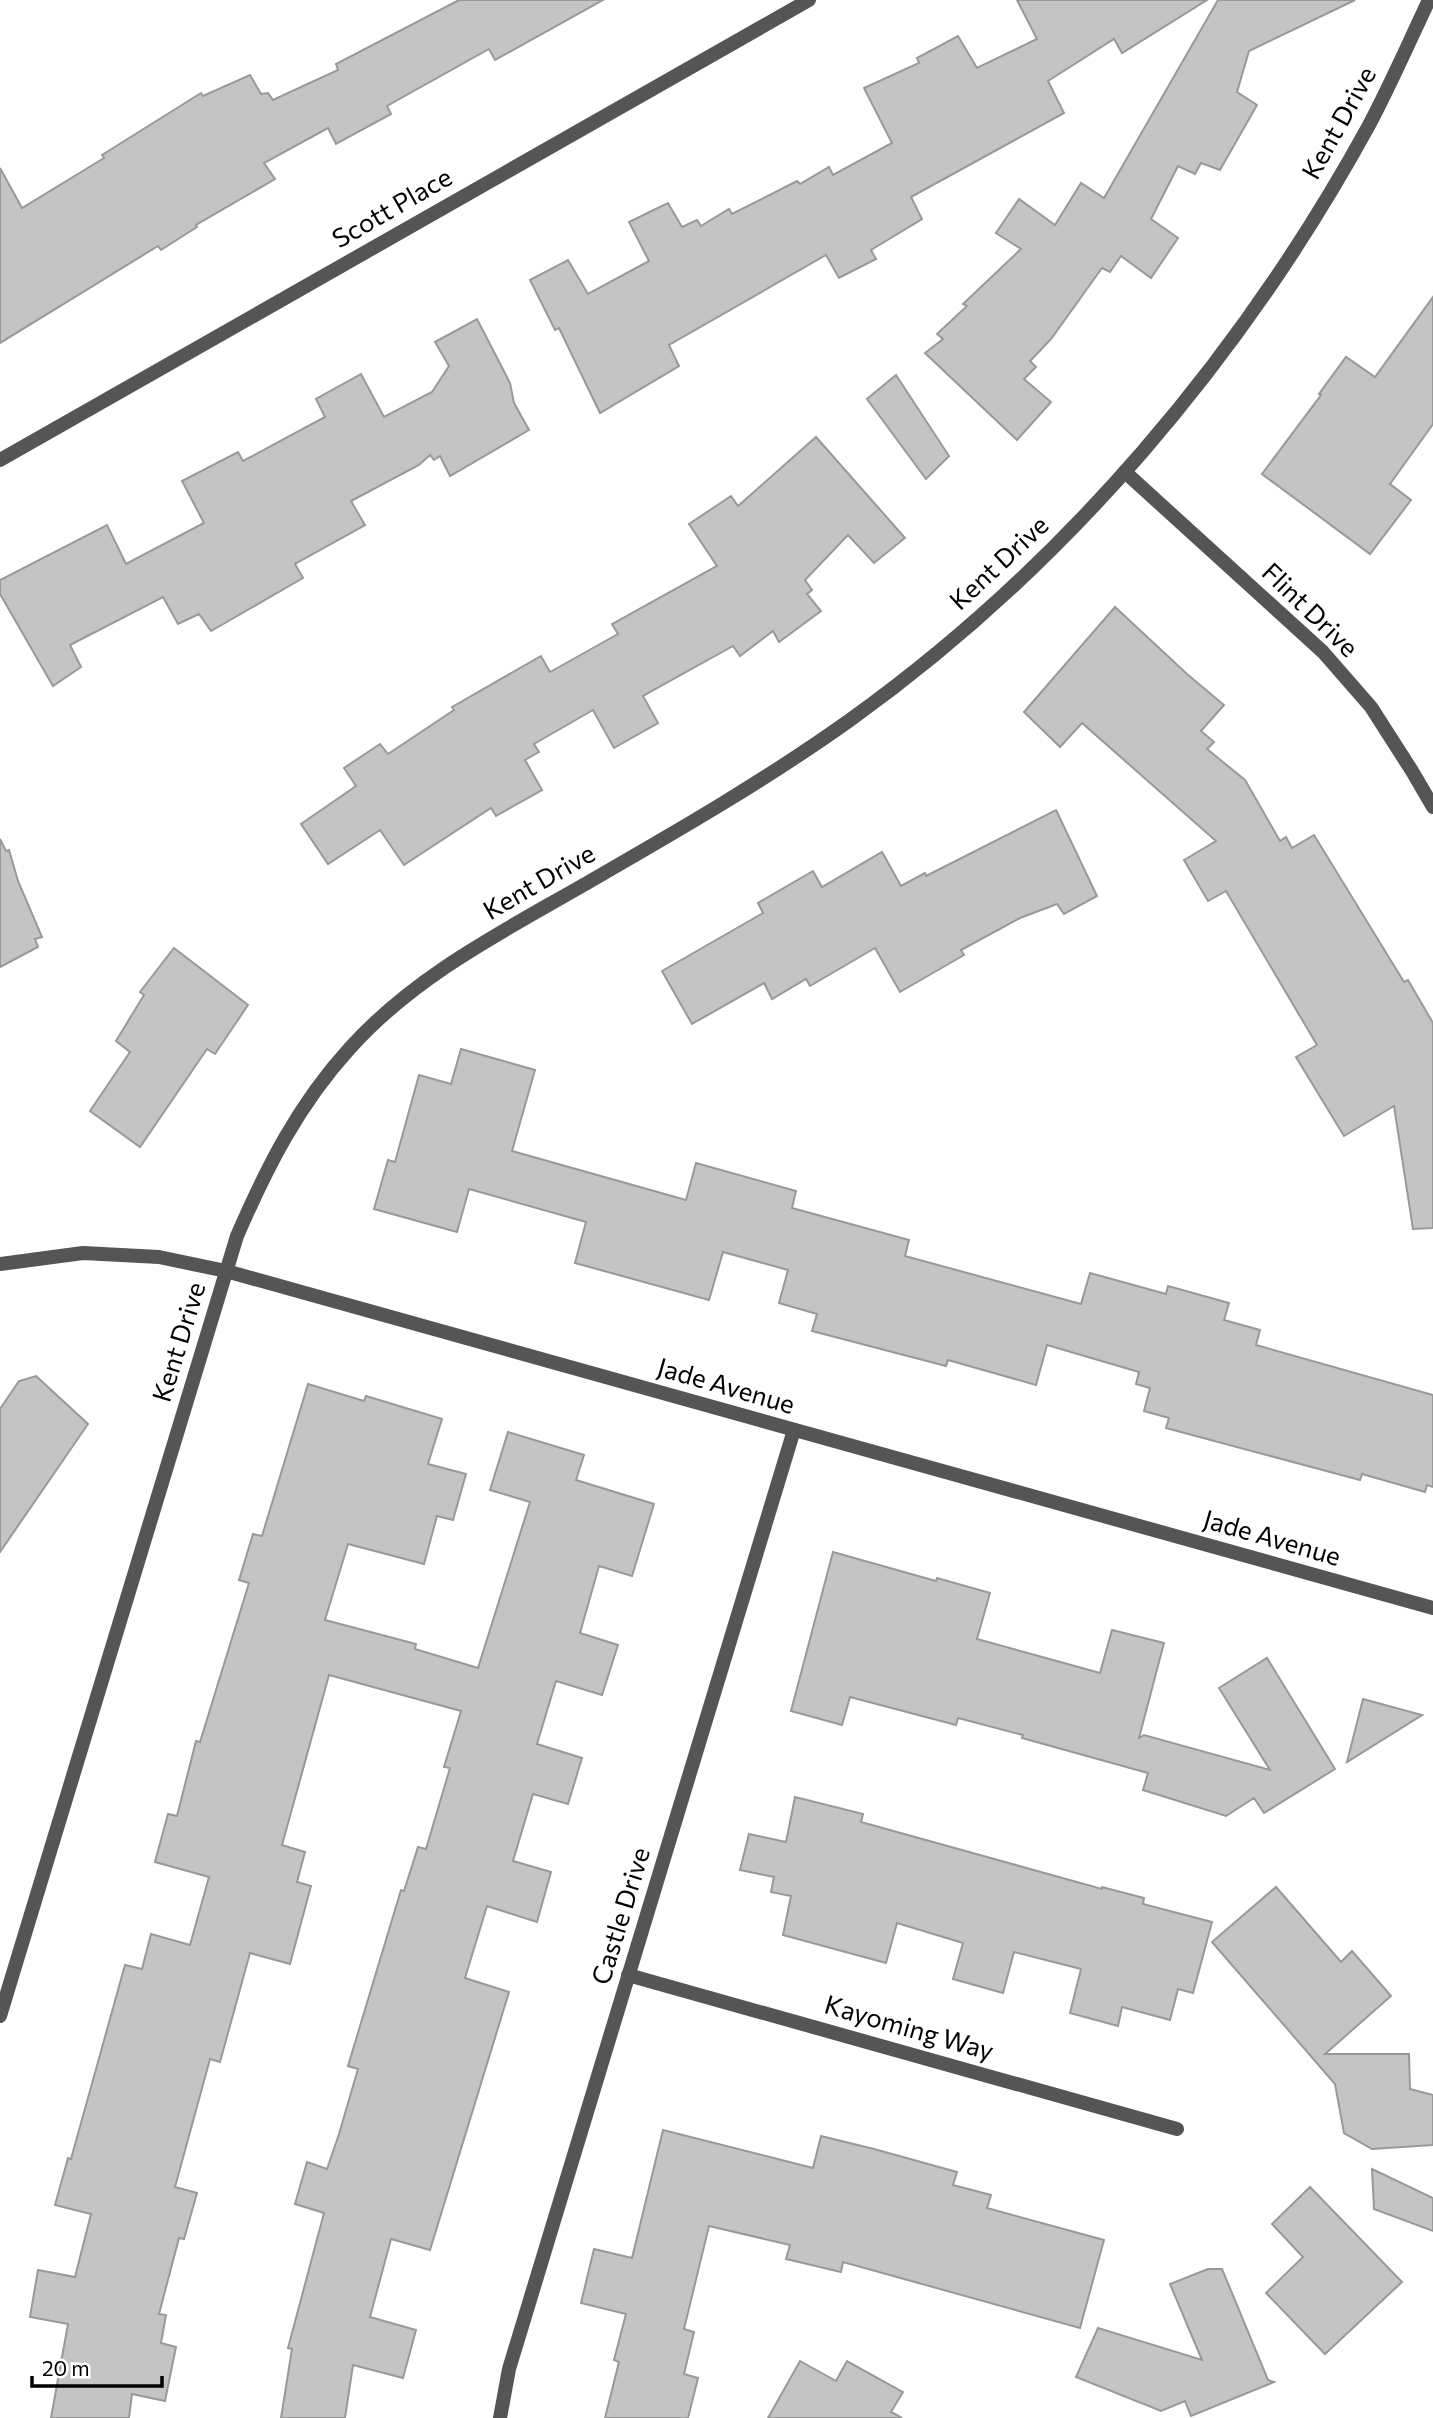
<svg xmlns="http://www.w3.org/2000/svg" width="1433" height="2418" font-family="Commissioner,sans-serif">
  <rect width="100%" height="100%" fill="#fff"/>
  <g fill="#c4c4c4" stroke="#999" stroke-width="2">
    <path d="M 459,0 L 603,0 L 495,60 L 489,49 L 387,106 L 391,114 L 336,144 L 328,128 L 264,163 L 275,179 L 196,225 L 197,227 L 161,250 L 158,246 L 0,343 L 0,168 L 22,208 L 104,158 L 102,155 L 201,93 L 203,96 L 250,75 L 261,94 L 268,93 L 273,100 L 338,70 L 336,64 Z"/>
    <path d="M 1017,0 L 1207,0 L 1122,53 L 1114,39 L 1048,81 L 1064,113 L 911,197 L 922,219 L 871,250 L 876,259 L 839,278 L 826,255 L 669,345 L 679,366 L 600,413 L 559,328 L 555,330 L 530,280 L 568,260 L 588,294 L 649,261 L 629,222 L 668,203 L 682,227 L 697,220 L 701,226 L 729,209 L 732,214 L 797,181 L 800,184 L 829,167 L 833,175 L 892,143 L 864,88 L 919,63 L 917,58 L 958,36 L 977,68 L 1037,39 Z"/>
    <path d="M 1218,0 L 1355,0 L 1249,51 L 1237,92 L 1257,105 L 1220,170 L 1201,163 L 1195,174 L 1178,166 L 1151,219 L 1178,238 L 1151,278 L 1121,256 L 1110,272 L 1102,268 L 1051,339 L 1030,361 L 1036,367 L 1024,379 L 1051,402 L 1017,440 L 925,353 L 943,339 L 937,334 L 967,306 L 963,304 L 1021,249 L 996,233 L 1019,199 L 1055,225 L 1081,183 L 1104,198 Z"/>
    <path d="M 1433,297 L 1433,424 L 1390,484 L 1411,500 L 1370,554 L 1262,474 L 1321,395 L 1319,394 L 1346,357 L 1375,377 Z"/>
    <path d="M 477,319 L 510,383 L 514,403 L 529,430 L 450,476 L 440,456 L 434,460 L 430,455 L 419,465 L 351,501 L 365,525 L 295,564 L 303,578 L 211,631 L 199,614 L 178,624 L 163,597 L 70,645 L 81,667 L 53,686 L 0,594 L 0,580 L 107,525 L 126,564 L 204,523 L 182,481 L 238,452 L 243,461 L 325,417 L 316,399 L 361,374 L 384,417 L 432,392 L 449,366 L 435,342 Z"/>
    <path d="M 896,375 L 949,456 L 926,479 L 867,399 Z"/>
    <path d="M 816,437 L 905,538 L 874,563 L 848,535 L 805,580 L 812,590 L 807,594 L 821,611 L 779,642 L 773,631 L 740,656 L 733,646 L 643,696 L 658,723 L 614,748 L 593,710 L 534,744 L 539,752 L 525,760 L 542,790 L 496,816 L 491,808 L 404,865 L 380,830 L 328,864 L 301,824 L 356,786 L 344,768 L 380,744 L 388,754 L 454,710 L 452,707 L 541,656 L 550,672 L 618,634 L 612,624 L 717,566 L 689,524 L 731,496 L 738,506 Z"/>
    <path d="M 1115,607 L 1187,674 L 1224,705 L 1201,731 L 1214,742 L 1207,749 L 1245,780 L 1280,841 L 1286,837 L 1292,848 L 1314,835 L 1404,982 L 1408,980 L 1433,1023 L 1433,1228 L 1413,1229 L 1394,1106 L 1344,1136 L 1296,1057 L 1317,1045 L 1226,891 L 1208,901 L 1184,860 L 1216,841 L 1082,723 L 1060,747 L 1024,712 Z"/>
    <path d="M 1056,810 L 1097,896 L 1064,914 L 1057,904 L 1020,918 L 961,950 L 964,955 L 900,992 L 875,948 L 810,986 L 806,979 L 772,999 L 764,983 L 692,1024 L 662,971 L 763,913 L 758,903 L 813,871 L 822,887 L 882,852 L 901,886 L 925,873 L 926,876 Z"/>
    <path d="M 0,839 L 6,851 L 9,850 L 18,881 L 42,937 L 35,939 L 38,947 L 0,967 Z"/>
    <path d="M 174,948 L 248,1005 L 215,1054 L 207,1049 L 140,1147 L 90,1111 L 130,1052 L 116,1041 L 144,995 L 140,992 Z"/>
    <path d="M 461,1049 L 535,1070 L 512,1151 L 686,1200 L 696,1163 L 796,1191 L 792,1208 L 909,1240 L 905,1256 L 1081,1304 L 1090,1273 L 1166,1294 L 1168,1286 L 1229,1303 L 1224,1320 L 1260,1330 L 1256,1345 L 1433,1395 L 1433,1487 L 1427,1485 L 1425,1492 L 1362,1474 L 1360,1480 L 1166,1428 L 1169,1418 L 1144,1411 L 1150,1388 L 1136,1384 L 1139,1372 L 1047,1345 L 1036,1385 L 948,1360 L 946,1366 L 812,1331 L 817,1314 L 779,1303 L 788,1270 L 723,1252 L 709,1300 L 575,1263 L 586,1222 L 469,1189 L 457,1232 L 374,1209 L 388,1160 L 395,1162 L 419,1075 L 451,1084 Z"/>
    <path d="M 36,1376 L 88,1424 L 0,1552 L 0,1409 L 19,1381 Z"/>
    <path d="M 308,1384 L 364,1401 L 366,1396 L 442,1419 L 428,1464 L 466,1474 L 453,1520 L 437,1516 L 424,1564 L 348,1544 L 325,1620 L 416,1644 L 415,1649 L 478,1668 L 530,1502 L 490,1490 L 508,1432 L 584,1455 L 576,1480 L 654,1504 L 632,1576 L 599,1566 L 580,1633 L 618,1645 L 602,1695 L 556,1681 L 537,1744 L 582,1758 L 568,1804 L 533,1794 L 513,1861 L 551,1872 L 537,1922 L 487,1906 L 465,1978 L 509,1992 L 430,2250 L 391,2239 L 370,2317 L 416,2330 L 403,2378 L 353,2365 L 345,2418 L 281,2418 L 292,2349 L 288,2348 L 324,2213 L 295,2204 L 307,2162 L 327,2169 L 339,2134 L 358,2069 L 348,2066 L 401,1890 L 404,1891 L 418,1847 L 426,1849 L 450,1768 L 444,1767 L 461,1711 L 329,1675 L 282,1845 L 305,1852 L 297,1882 L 311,1886 L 290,1964 L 250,1953 L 220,2062 L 210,2059 L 175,2187 L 197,2193 L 184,2239 L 179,2238 L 159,2314 L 166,2315 L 161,2343 L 176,2347 L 165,2401 L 132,2394 L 129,2418 L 51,2418 L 68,2324 L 30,2317 L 38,2270 L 75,2277 L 91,2214 L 55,2205 L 68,2158 L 71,2159 L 125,1965 L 142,1969 L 151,1934 L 190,1945 L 209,1877 L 155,1862 L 168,1814 L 177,1816 L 196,1741 L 200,1742 L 249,1583 L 239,1580 L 253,1534 L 262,1536 Z"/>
    <path d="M 833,1552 L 936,1581 L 937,1578 L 990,1593 L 977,1639 L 1035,1655 L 1100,1673 L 1112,1630 L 1164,1643 L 1139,1738 L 1144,1735 L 1270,1770 L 1219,1688 L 1267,1658 L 1335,1769 L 1264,1813 L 1254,1798 L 1226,1816 L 1143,1790 L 1148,1773 L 1022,1738 L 1023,1735 L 958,1718 L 956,1725 L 850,1697 L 842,1725 L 791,1711 Z"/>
    <path d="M 1363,1699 L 1422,1715 L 1347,1762 Z"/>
    <path d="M 795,1797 L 863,1814 L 861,1822 L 1102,1889 L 1102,1887 L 1144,1898 L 1143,1904 L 1212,1922 L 1193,1993 L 1178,1989 L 1170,2020 L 1122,2007 L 1118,2026 L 1070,2013 L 1081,1969 L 1014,1952 L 1003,1993 L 953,1979 L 963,1943 L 897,1923 L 886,1963 L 783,1935 L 791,1896 L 771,1892 L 774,1877 L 740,1870 L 749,1834 L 786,1842 Z"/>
    <path d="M 1276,1887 L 1341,1962 L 1352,1951 L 1391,1996 L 1325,2054 L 1409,2054 L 1410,2089 L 1433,2095 L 1433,2145 L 1372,2149 L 1344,2133 L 1335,2084 L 1212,1942 Z"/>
    <path d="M 663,2130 L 813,2168 L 821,2136 L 874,2149 L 957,2172 L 953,2185 L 991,2195 L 987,2208 L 1104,2240 L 1080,2328 L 843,2262 L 841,2272 L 786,2259 L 790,2245 L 709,2226 L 684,2329 L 694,2332 L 684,2374 L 698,2378 L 688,2418 L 605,2418 L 619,2362 L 614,2360 L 626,2314 L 581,2303 L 594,2249 L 632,2258 Z"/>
    <path d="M 1372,2169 L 1433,2198 L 1433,2231 L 1374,2209 Z"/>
    <path d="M 1310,2187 L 1402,2282 L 1325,2354 L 1266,2293 L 1303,2257 L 1272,2224 Z"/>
    <path d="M 1208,2269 L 1222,2269 L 1268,2380 L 1274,2382 L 1191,2416 L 1185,2401 L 1161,2411 L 1076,2377 L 1098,2328 L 1202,2360 L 1170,2284 Z"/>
    <path d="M 800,2361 L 836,2381 L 847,2361 L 903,2392 L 891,2412 L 902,2418 L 768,2418 Z"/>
  </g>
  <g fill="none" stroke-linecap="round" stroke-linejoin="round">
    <g stroke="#555" stroke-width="14">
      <path d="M 0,460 L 809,0"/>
      <path d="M 1125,472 L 1323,652 L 1371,707 L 1412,771 L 1433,807"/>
      <path d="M 0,1264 L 83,1253 L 159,1257 L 226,1271 L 1433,1608"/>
      <path d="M 628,1975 L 1177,2129"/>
      <path d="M 0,2016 L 237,1236 C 267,1167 298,1105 350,1048 C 414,977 498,934 580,887 C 672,834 763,782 850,720 C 1065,566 1241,358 1368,127 C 1390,86 1409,42 1429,0"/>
      <path d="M 500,2418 L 509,2369 L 794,1430"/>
    </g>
  </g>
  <g text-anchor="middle" stroke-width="5" stroke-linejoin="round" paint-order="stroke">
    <g font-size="26" fill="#000" stroke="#fff">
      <text transform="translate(1339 123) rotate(-61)" y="9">Kent Drive</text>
      <text transform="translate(392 208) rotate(-30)" y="9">Scott Place</text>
      <text transform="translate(999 563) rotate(-43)" y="9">Kent Drive</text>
      <text transform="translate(1310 610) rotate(44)" y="9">Flint Drive</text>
      <text transform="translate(539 882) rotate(-30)" y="9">Kent Drive</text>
      <text transform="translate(179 1342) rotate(-73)" y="9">Kent Drive</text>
      <text transform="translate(726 1386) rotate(16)" y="9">Jade Avenue</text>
      <text transform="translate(1272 1538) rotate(16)" y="9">Jade Avenue</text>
      <text transform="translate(621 1916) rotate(-73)" y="9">Castle Drive</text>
      <text transform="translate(909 2028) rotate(16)" y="9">Kayoming Way</text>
    </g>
  </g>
  <path d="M32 2376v10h130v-10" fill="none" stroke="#000000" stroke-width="3.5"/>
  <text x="42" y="2376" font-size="21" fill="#000000" stroke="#ffffff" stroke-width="5" paint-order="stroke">20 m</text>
</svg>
